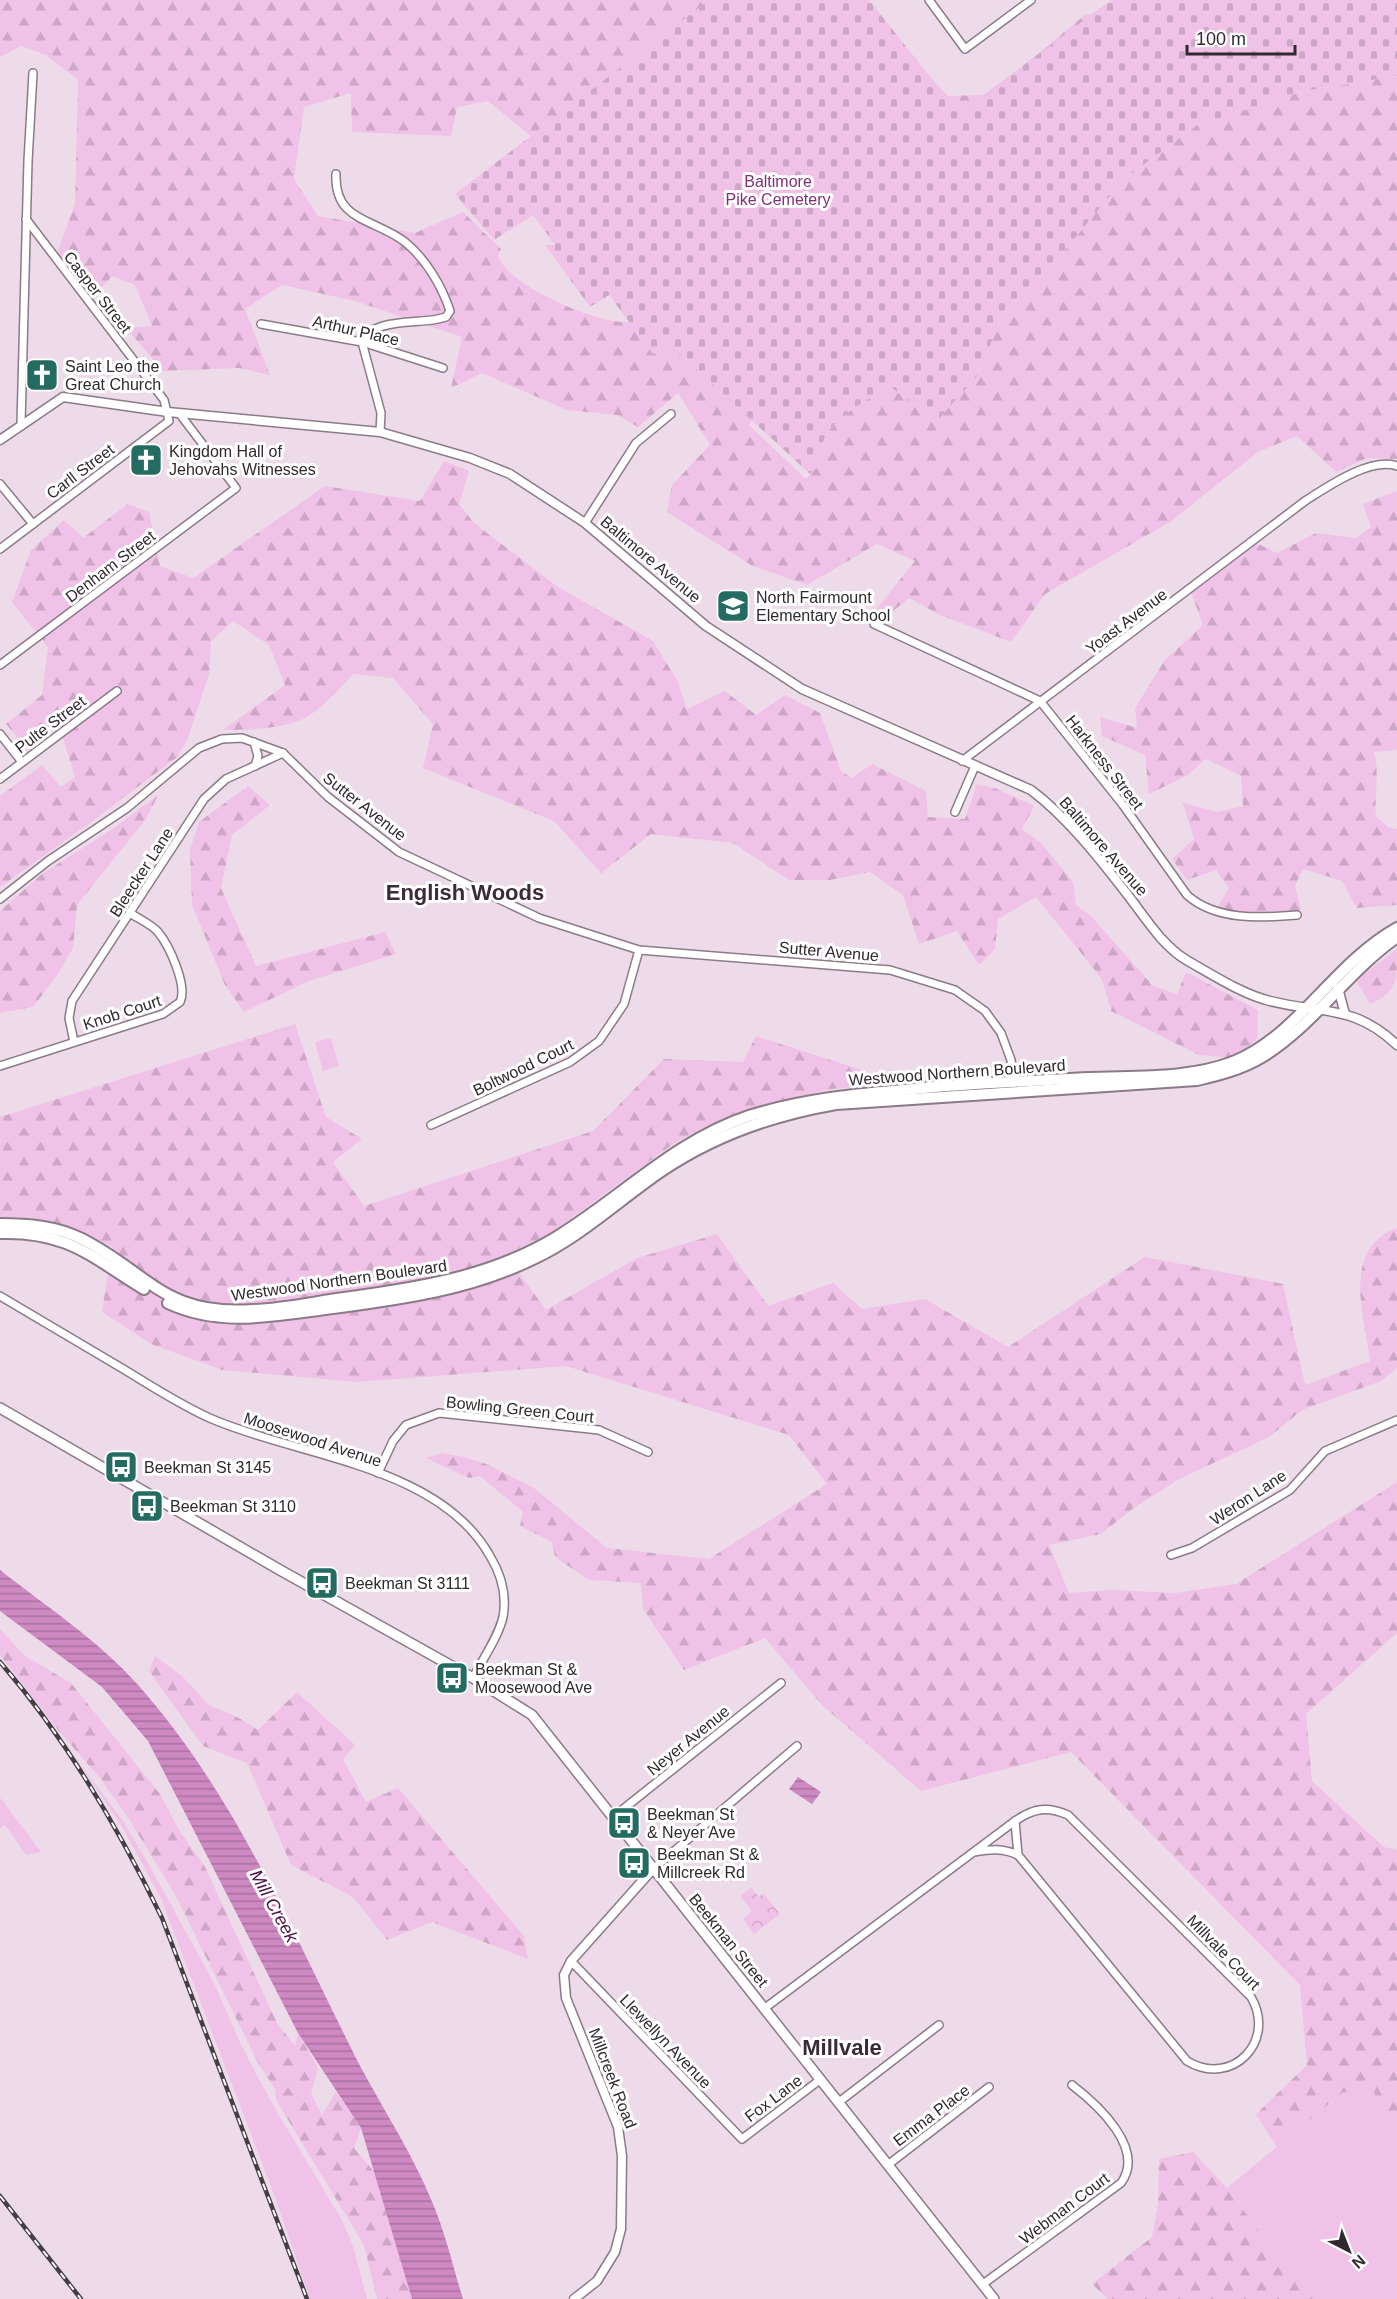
<svg xmlns="http://www.w3.org/2000/svg" width="1397" height="2299" font-family="Helvetica,sans-serif">
  <defs>
    <pattern id="forest-firs" width="22" height="20" patternUnits="userSpaceOnUse" patternTransform="scale(1.5)"><rect width="22" height="20" fill="#f0c2e7"/><path d="M5 1l3.5 6h-7zM16 11l3.5 6h-7z" fill="#cea7c6"/></pattern>
    <pattern id="cemetery-stones" width="16" height="16" patternUnits="userSpaceOnUse" patternTransform="scale(1.5)"><rect width="16" height="16" fill="#f0c2e7"/><path d="M2 7V4a2 2 0 0 1 4 0v3zM10 15v-3a2 2 0 0 1 4 0v3z" fill="#cea7c6"/></pattern>
    <pattern id="park-crowns" width="20" height="18" patternUnits="userSpaceOnUse" patternTransform="scale(1.5)"><rect width="20" height="18" fill="#f0c2e7"/><path d="M2 6a3 3 0 1 1 6 0M12 15a3 3 0 1 1 6 0" fill="none" stroke="#cea7c6"/></pattern>
    <pattern id="water-rules" width="6" height="5" patternUnits="userSpaceOnUse" patternTransform="scale(1.5)"><rect width="6" height="5" fill="#ce89c2"/><path d="M0 2.5h6" fill="none" stroke="#a8709e"/></pattern>
  </defs>
  <rect width="100%" height="100%" fill="#eedbea"/>
  <g fill="#f0c2e7">
    <path d="M 331,1038 L 339,1066 L 323,1071 L 315,1042 Z"/>
    <path d="M 75,1757 L 123,1821 L 148,1863 L 214,1983 L 241,2045 L 273,2105 L 342,2220 L 353,2246 L 367,2299 L 310,2299 L 275,2197 L 161,1899 L 124,1830 Z"/>
    <path d="M 0,1798 L 2,1800 L 41,1852 L 26,1855 L 5,1825 L 0,1828 Z"/>
    <path d="M 1373,2085 L 1378,2112 L 1397,2119 L 1397,2299 L 1324,2299 L 1280,2261 L 1227,2188 L 1342,2093 Z"/>
  </g>
  <g fill="url(#forest-firs)">
    <path d="M 0,0 L 858,0 L 948,96 L 980,95 L 1014,100 L 1023,66 L 1086,14 L 1116,18 L 1062,167 L 660,40 L 531,136 L 488,101 L 457,107 L 451,136 L 352,132 L 351,93 L 304,107 L 294,179 L 318,216 L 415,233 L 463,212 L 501,249 L 498,255 C 505,285 600,325 629,322 L 655,348 L 771,285 L 790,360 L 749,425 L 806,479 C 827,458 817,461 825,438 C 830,420 874,395 890,386 L 934,422 L 978,375 L 1004,311 L 1055,262 L 1123,180 L 1197,125 L 1304,91 L 1397,76 L 1397,459 L 1367,458 L 1336,472 L 1297,436 L 1258,452 L 1170,522 L 1045,594 L 1011,642 L 940,615 L 909,598 L 881,621 L 874,612 L 915,561 L 877,544 L 807,585 L 751,565 L 667,512 L 672,485 L 710,445 L 678,393 L 638,427 L 617,415 L 567,410 L 482,373 L 451,388 L 462,337 L 355,301 L 282,285 L 245,309 L 270,375 L 239,368 L 163,371 L 126,328 L 152,326 L 135,285 L 112,276 L 89,302 L 55,259 L 75,204 L 78,80 L 46,55 L 21,46 L 0,57 Z"/>
    <path d="M 444,461 L 469,471 L 459,504 L 474,523 L 558,587 L 653,641 L 677,680 L 687,709 L 725,691 L 756,715 L 785,695 L 820,713 L 841,771 L 852,778 L 872,764 L 926,791 L 928,817 L 965,819 L 977,784 L 997,789 L 1034,806 L 1022,829 L 1041,843 L 1073,882 L 1076,905 L 1090,915 L 1153,986 L 1177,994 L 1186,972 L 1258,1010 L 1257,1039 L 1235,1058 L 1199,1055 L 1111,1011 L 1102,979 L 1036,897 L 998,919 L 995,949 L 979,965 L 957,931 L 919,944 L 903,895 L 870,872 L 830,880 L 789,880 L 733,843 L 651,834 L 601,873 L 554,821 L 423,768 L 433,724 L 393,678 L 353,674 C 342,687 318,713 301,720 C 278,729 248,730 223,730 L 285,685 L 269,645 L 233,621 L 211,641 L 209,674 L 188,738 L 177,757 L 94,820 L 0,887 L 0,796 L 42,765 L 61,787 L 75,777 L 58,723 L 27,748 L 6,724 L 42,695 L 48,647 L 12,602 L 31,550 L 64,520 L 83,538 L 128,504 L 149,512 L 160,566 L 193,578 L 325,486 L 420,501 Z"/>
    <path d="M 1397,491 L 1397,750 L 1374,752 C 1380,774 1374,794 1376,816 L 1388,827 L 1397,829 L 1397,905 L 1357,908 L 1342,881 L 1303,869 L 1295,886 L 1301,910 L 1297,915 L 1255,918 L 1215,911 L 1229,888 L 1216,870 L 1187,880 L 1172,859 L 1194,839 L 1183,803 L 1218,812 L 1243,806 L 1241,776 L 1206,759 L 1188,775 L 1149,794 L 1145,755 L 1102,736 L 1100,717 L 1137,728 L 1135,708 L 1165,660 L 1203,625 L 1190,589 L 1252,541 L 1277,553 L 1316,533 L 1356,538 L 1371,527 L 1363,504 Z"/>
    <path d="M 248,786 L 270,805 L 232,835 L 221,888 L 256,966 L 385,932 L 396,954 L 309,981 L 244,1012 L 225,985 L 192,905 L 190,850 L 199,822 Z"/>
    <path d="M 158,795 L 146,819 L 77,905 L 73,948 L 58,974 L 33,1007 L 0,1013 L 0,911 L 42,874 L 114,828 Z"/>
    <path d="M 1397,949 C 1397,982 1397,992 1370,1004 L 1357,982 L 1363,975 Z"/>
    <path d="M 295,1024 L 326,1117 L 362,1139 L 333,1162 L 364,1206 L 593,1131 L 664,1059 L 743,1062 L 756,1036 L 890,1079 L 871,1086 L 831,1089 L 771,1103 L 706,1126 L 673,1144 L 551,1233 L 506,1255 L 546,1310 L 637,1258 L 717,1234 L 768,1306 L 833,1283 L 862,1309 L 925,1299 L 1008,1347 L 1145,1257 L 1283,1284 L 1305,1385 L 1370,1361 C 1364,1315 1341,1249 1397,1228 L 1397,1368 L 1381,1381 L 1302,1410 L 1269,1437 L 1179,1479 L 1131,1510 L 1101,1534 L 1049,1545 L 1069,1593 L 1112,1590 L 1175,1593 L 1236,1584 L 1397,1482 L 1397,1633 L 1306,1714 L 1312,1781 L 1384,1847 L 1397,1850 L 1397,2119 L 1378,2112 L 1373,2085 L 1342,2093 L 1277,2147 L 1256,2114 L 1307,2065 L 1300,1985 L 1071,1752 L 921,1791 L 822,1705 L 765,1638 L 684,1670 L 643,1609 L 641,1583 L 589,1580 L 555,1557 L 552,1542 L 520,1526 L 523,1512 L 480,1476 L 469,1478 L 426,1458 L 441,1453 L 464,1457 L 489,1465 L 534,1488 L 607,1548 L 709,1559 L 827,1484 L 789,1435 L 566,1366 L 357,1382 L 222,1370 L 151,1344 L 102,1312 L 112,1247 C 68,1227 50,1216 0,1217 L 0,1117 Z"/>
    <path d="M 0,1629 L 25,1656 L 71,1683 L 160,1794 L 179,1830 L 205,1867 L 277,2023 L 295,2046 L 298,2033 L 318,2068 L 311,2094 L 322,2115 L 336,2092 L 361,2128 L 354,2148 L 376,2174 L 412,2299 L 377,2299 L 364,2245 L 276,2100 L 275,2089 L 258,2063 L 177,1898 L 129,1819 L 100,1778 L 58,1730 L 0,1655 Z"/>
    <path d="M 155,1656 L 182,1676 L 209,1705 L 239,1718 L 258,1730 L 297,1692 L 355,1745 L 343,1759 L 366,1802 L 398,1788 L 524,1936 L 528,1959 L 432,1922 L 387,1940 L 353,1897 L 291,1865 L 247,1763 L 203,1746 L 149,1671 Z"/>
    <path d="M 1193,2152 L 1227,2188 L 1281,2261 L 1324,2299 L 1108,2299 L 1092,2284 L 1152,2237 L 1158,2204 L 1159,2159 Z"/>
  </g>
  <path fill="url(#cemetery-stones)" d="M 709,0 L 869,0 L 959,113 L 1111,0 L 1397,0 L 1397,76 L 1304,91 L 1197,125 L 1123,180 L 1055,262 L 1004,311 L 978,375 L 935,423 L 890,386 C 874,395 831,420 825,437 C 818,454 826,460 810,474 L 672,347 L 653,354 L 609,295 L 590,307 L 545,245 L 555,245 L 533,215 L 494,240 L 455,194 Z"/>
  <path fill="url(#park-crowns)" d="M 751,1887 L 759,1897 L 763,1893 L 780,1914 L 754,1934 L 743,1919 L 752,1911 L 740,1896 Z"/>
  <g fill="url(#water-rules)">
    <path d="M 0,1570 C 47,1607 99,1641 139,1686 C 232,1791 289,1924 351,2048 C 377,2101 411,2149 433,2204 C 446,2235 453,2267 463,2299 L 412,2299 L 361,2128 L 298,2033 L 148,1741 L 102,1687 L 0,1611 Z"/>
    <path d="M 798,1777 L 821,1792 L 812,1804 L 789,1789 Z"/>
  </g>
  <g fill="none" stroke-linecap="round" stroke-linejoin="round">
    <g stroke="#8b7a87" stroke-width="10">
      <g id="minor">
        <path d="M 929,0 L 965,49 L 1031,0"/>
        <path d="M 336,174 C 334,222 374,218 405,242 C 425,258 442,286 450,311 L 446,317 L 438,319 C 416,324 372,318 362,342 L 381,413 L 380,432"/>
        <path d="M 261,324 L 362,342 L 443,368"/>
        <path d="M 21,424 L 28,161 L 33,73"/>
        <path d="M 0,484 L 33,524"/>
        <path d="M 585,523 L 636,443 L 671,414"/>
        <path d="M 0,549 L 169,421 L 164,400 L 26,219"/>
        <path d="M 874,624 L 1040,701 L 1123,805 L 1187,895 C 1216,921 1261,918 1297,915"/>
        <path d="M 0,665 L 236,488 L 179,413"/>
        <path d="M 0,734 L 22,762"/>
        <path d="M 254,742 L 258,756 L 255,766"/>
        <path d="M 962,761 L 1305,501 C 1327,487 1370,457 1397,466"/>
        <path d="M 0,779 L 117,691"/>
        <path d="M 955,812 L 975,766"/>
        <path d="M 0,899 L 48,861 L 127,808 L 199,748 L 222,739 L 242,738 L 283,753 L 328,797 L 399,852 L 539,918 L 639,950 L 890,970 L 955,990 L 985,1011 L 1001,1033 L 1011,1060 L 1014,1083"/>
        <path d="M 74,1042 L 69,1018 L 72,1001 L 204,799 L 226,779 L 283,753"/>
        <path d="M 0,1066 L 163,1014 L 180,1002 C 188,986 169,945 158,932 C 151,924 139,919 130,913"/>
        <path d="M 431,1125 L 570,1062 L 599,1041 L 624,1004 L 639,950"/>
        <path d="M 0,1296 C 42,1321 83,1345 125,1370 C 153,1387 182,1406 212,1419 C 300,1457 439,1465 490,1556 C 501,1574 507,1595 503,1617 C 498,1638 483,1658 473,1678"/>
        <path d="M 378,1473 L 393,1441 L 406,1425 L 439,1413 L 599,1430 L 648,1452"/>
        <path d="M 1171,1555 L 1192,1548 L 1290,1490 L 1325,1451 L 1397,1420"/>
        <path d="M 612,1818 L 781,1683"/>
        <path d="M 1015,1821 L 1018,1855"/>
        <path d="M 652,1870 L 797,1746"/>
        <path d="M 571,1961 L 742,2139 L 821,2079"/>
        <path d="M 765,2008 L 1015,1821 C 1034,1808 1047,1806 1068,1815 L 1251,1997 C 1277,2041 1232,2088 1187,2061 L 1018,1855 C 1003,1848 991,1849 974,1852"/>
        <path d="M 839,2102 L 939,2025"/>
        <path d="M 889,2164 L 989,2087"/>
        <path d="M 983,2284 L 1121,2183 C 1146,2149 1098,2105 1072,2085"/>
      </g>
    </g>
    <g stroke="#8b7a87" stroke-width="11">
      <g id="tertiary">
        <path d="M 0,440 L 63,397 L 168,412 L 380,432 L 470,458 L 510,474 L 585,523 L 706,626 L 802,689 L 1031,790 C 1067,817 1099,858 1127,894 C 1145,917 1162,946 1188,961 C 1213,975 1242,994 1270,1001 C 1321,1014 1354,1004 1397,1045"/>
        <path d="M 1338,988 L 1345,1014"/>
        <path d="M 574,2299 L 597,2281 L 615,2252 L 621,2229 L 622,2156 L 618,2127 L 566,1998 L 564,1975 L 571,1961 L 652,1870"/>
      </g>
    </g>
    <g stroke="#8b7a87" stroke-width="12">
      <path id="secondary" d="M 0,1408 L 280,1570 L 473,1678 L 532,1715 L 994,2299"/>
    </g>
    <g stroke="#8b7a87" stroke-width="14">
      <g id="primary">
        <path d="M 0,1224 C 28,1224 56,1226 82,1239 C 150,1274 164,1316 253,1310 C 283,1309 314,1302 344,1298 C 418,1288 490,1277 555,1238 C 621,1198 674,1141 749,1116 C 803,1099 858,1094 914,1089 C 972,1083 1031,1081 1089,1078 C 1136,1076 1189,1079 1233,1062 C 1298,1036 1333,964 1397,928"/>
        <path d="M 0,1233 C 67,1231 90,1256 144,1289"/>
        <path d="M 168,1303 C 217,1326 267,1317 319,1310 C 393,1300 465,1292 533,1259 C 580,1237 618,1201 660,1172 C 714,1135 772,1115 836,1104 L 1197,1080 C 1219,1075 1242,1069 1262,1057 C 1313,1026 1347,972 1397,937"/>
      </g>
    </g>
    <use href="#minor" stroke="#fff" stroke-width="7"/>
    <use href="#tertiary" stroke="#fff" stroke-width="8"/>
    <use href="#secondary" stroke="#fff" stroke-width="9"/>
    <use href="#primary" stroke="#fff" stroke-width="10"/>
    <g stroke="#463e45" stroke-width="4.5">
      <g id="rail">
        <path d="M 0,1662 C 65,1737 119,1829 162,1918 L 307,2299"/>
        <path d="M 0,2196 L 81,2299"/>
      </g>
    </g>
    <use href="#rail" stroke="#fff" stroke-width="2" stroke-dasharray="7" stroke-linecap="butt"/>
  </g>
  <defs>
    <g id="church-square" transform="scale(1.725)"><rect x="-9" y="-9" width="18" height="18" rx="4" fill="#246c62" stroke="#fff"/><path d="M-1.2-6h2.4v3.5h3.3v2.4h-3.3V6h-2.4V-.1h-3.3v-2.4h3.3Z" fill="#fff"/></g>
    <g id="school-square" transform="scale(1.725)"><rect x="-9" y="-9" width="18" height="18" rx="4" fill="#246c62" stroke="#fff"/><path d="M0-5L7-2L0 1L-7-2ZM-4 1L0 2.5L4 1V4Q0 6-4 4Z" fill="#fff"/></g>
    <g id="bus-square" transform="scale(1.725)"><rect x="-9" y="-9" width="18" height="18" rx="4" fill="#246c62" stroke="#fff"/><path d="M-5-6H5V4H4V6H2V4H-2V6H-4V4H-5ZM-3.5-4V0h7V-4ZM-3.5 1.2v1.5H-2V1.2ZM2 1.2v1.5H3.5V1.2Z" fill="#fff"/></g>
  </defs>
  <g fill-rule="evenodd">
    <use href="#church-square" x="42" y="375"/>
    <use href="#church-square" x="146" y="460"/>
    <use href="#school-square" x="733" y="606"/>
    <use href="#bus-square" x="121" y="1467"/>
    <use href="#bus-square" x="147" y="1506"/>
    <use href="#bus-square" x="322" y="1583"/>
    <use href="#bus-square" x="452" y="1678"/>
    <use href="#bus-square" x="624" y="1823"/>
    <use href="#bus-square" x="634" y="1863"/>
  </g>
  <g text-anchor="middle" stroke-width="6" stroke-linejoin="round" paint-order="stroke">
    <g font-size="16" fill="#803077" stroke="#fff">
      <text x="778" y="187">Baltimore<tspan x="778" dy="18">Pike Cemetery</tspan></text>
    </g>
    <g font-size="16" fill="#30292f" stroke="#fff">
      <text transform="translate(98 292) rotate(52)" y="6">Casper Street</text>
      <text transform="translate(356 330) rotate(13)" y="6">Arthur Place</text>
      <text transform="translate(80 471) rotate(-37)" y="6">Carll Street</text>
      <text transform="translate(651 559) rotate(40)" y="6">Baltimore Avenue</text>
      <text transform="translate(110 566) rotate(-37)" y="6">Denham Street</text>
      <text transform="translate(1126 621) rotate(-37)" y="6">Yoast Avenue</text>
      <text transform="translate(50 724) rotate(-37)" y="6">Pulte Street</text>
      <text transform="translate(1105 762) rotate(52)" y="6">Harkness Street</text>
      <text transform="translate(365 806) rotate(38)" y="6">Sutter Avenue</text>
      <text transform="translate(1104 846) rotate(49)" y="6">Baltimore Avenue</text>
      <text transform="translate(141 872) rotate(-57)" y="6">Bleecker Lane</text>
      <text transform="translate(829 951) rotate(5)" y="6">Sutter Avenue</text>
      <text transform="translate(122 1012) rotate(-18)" y="6">Knob Court</text>
      <text transform="translate(523 1067) rotate(-26)" y="6">Boltwood Court</text>
      <text transform="translate(957 1072) rotate(-4)" y="6">Westwood Northern Boulevard</text>
      <text transform="translate(339 1280) rotate(-8)" y="6">Westwood Northern Boulevard</text>
      <text transform="translate(520 1409) rotate(6)" y="6">Bowling Green Court</text>
      <text transform="translate(313 1439) rotate(18)" y="6">Moosewood Avenue</text>
      <text transform="translate(1248 1497) rotate(-33)" y="6">Weron Lane</text>
      <text transform="translate(688 1740) rotate(-39)" y="6">Neyer Avenue</text>
      <text transform="translate(729 1940) rotate(51)" y="6">Beekman Street</text>
      <text transform="translate(1224 1952) rotate(46)" y="6">Millvale Court</text>
      <text transform="translate(666 2041) rotate(46)" y="6">Llewellyn Avenue</text>
      <text transform="translate(613 2078) rotate(69)" y="6">Millcreek Road</text>
      <text transform="translate(773 2098) rotate(-37)" y="6">Fox Lane</text>
      <text transform="translate(931 2115) rotate(-37)" y="6">Emma Place</text>
      <text transform="translate(1064 2208) rotate(-37)" y="6">Webman Court</text>
    </g>
    <g font-size="16" fill="#30292f" stroke="#fff" text-anchor="start">
      <text x="65" y="372">Saint Leo the<tspan x="65" dy="18">Great Church</tspan></text>
      <text x="169" y="457">Kingdom Hall of<tspan x="169" dy="18">Jehovahs Witnesses</tspan></text>
      <text x="756" y="603">North Fairmount<tspan x="756" dy="18">Elementary School</tspan></text>
      <text x="144" y="1473">Beekman St 3145</text>
      <text x="170" y="1512">Beekman St 3110</text>
      <text x="345" y="1589">Beekman St 3111</text>
      <text x="475" y="1675">Beekman St &amp;<tspan x="475" dy="18">Moosewood Ave</tspan></text>
      <text x="647" y="1820">Beekman St<tspan x="647" dy="18">&amp; Neyer Ave</tspan></text>
      <text x="657" y="1860">Beekman St &amp;<tspan x="657" dy="18">Millcreek Rd</tspan></text>
    </g>
    <g font-size="18" font-style="italic" fill="#4c0f46" stroke="#fff">
      <text transform="translate(274 1906) rotate(61)" y="6">Mill Creek</text>
    </g>
    <g font-size="22" font-weight="bold" fill="#3a2c37" stroke="#fff">
      <text x="465" y="900">English Woods</text>
      <text x="842" y="2055">Millvale</text>
    </g>
  </g>
  <g transform="translate(1349 2251) rotate(138)" stroke="#ffffff" stroke-width="4.5" paint-order="stroke">
  <path d="M0-4.5L10 22L0 15L-10 22Z" fill="#30292f"/>
  <text y="-9" font-size="16" font-weight="bold" text-anchor="middle" fill="#30292f">N</text>
  </g>
  <path d="M1187 45v9h108v-9" fill="none" stroke="#30292f" stroke-width="3"/>
  <text x="1196" y="45" font-size="18" fill="#30292f" stroke="#ffffff" stroke-width="4.5" paint-order="stroke">100 m</text>
</svg>
